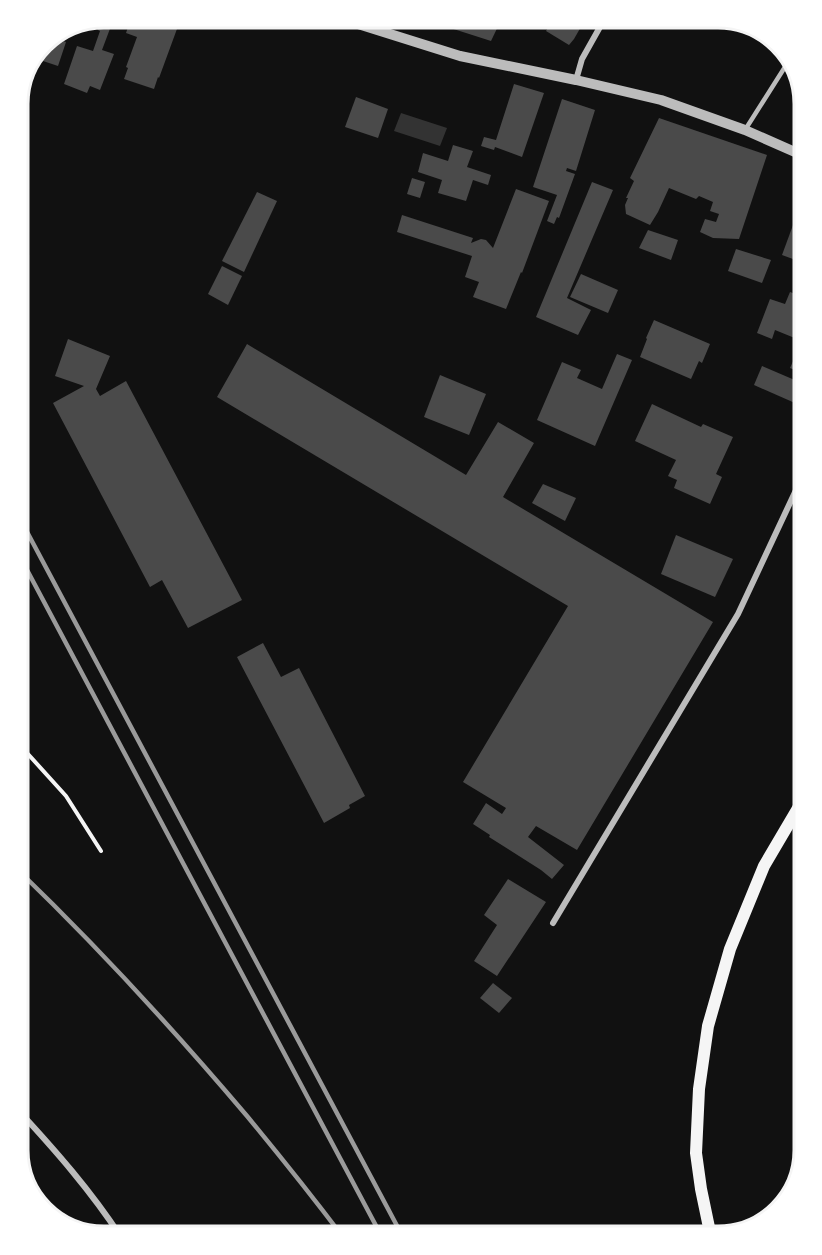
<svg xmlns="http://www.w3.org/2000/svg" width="822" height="1255" font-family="'DM Sans',sans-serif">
  <rect width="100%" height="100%" fill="#111"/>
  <path fill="#333" d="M 401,113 L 447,128 L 440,146 L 394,131 Z"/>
  <g fill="#4a4a4a">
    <path d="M 105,18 L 114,18 L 102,50 L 114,54 L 100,90 L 90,86 L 87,93 L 64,84 L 77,46 L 93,51 L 100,31 L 98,30 L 102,19 Z"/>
    <path d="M 131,18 L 181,18 L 159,78 L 158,77 L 154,89 L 124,79 L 128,68 L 126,67 L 137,37 L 126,33 Z"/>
    <path d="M 443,18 L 502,18 L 491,41 L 441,25 Z"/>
    <path d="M 554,18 L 586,18 L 574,39 L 569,45 L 546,31 Z"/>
    <path d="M 56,38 L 66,42 L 58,66 L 43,61 L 44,56 L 39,54 L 44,43 Z"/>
    <path d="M 514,84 L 544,93 L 522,157 L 495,147 L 494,150 L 481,146 L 484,137 L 496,140 Z"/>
    <path d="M 356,97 L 388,109 L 378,138 L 345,127 Z"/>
    <path d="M 562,99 L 595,110 L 576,171 L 567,168 L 566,171 L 575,174 L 559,218 L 557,217 L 554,224 L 547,221 L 557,195 L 533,187 Z"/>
    <path d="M 659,118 L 767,155 L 739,239 L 713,238 L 700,232 L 705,219 L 716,222 L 719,214 L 710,211 L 713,202 L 699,196 L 696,199 L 669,188 L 658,212 L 650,225 L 626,214 L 625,205 L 628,198 L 626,198 L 634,181 L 630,178 Z"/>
    <path d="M 453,145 L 473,151 L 467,167 L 491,175 L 488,185 L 473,180 L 466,201 L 438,193 L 442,180 L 418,172 L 423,153 L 448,161 Z"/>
    <path d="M 412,178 L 425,182 L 420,198 L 407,194 Z"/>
    <path d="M 592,182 L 613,190 L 567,298 L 591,310 L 578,335 L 536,317 Z"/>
    <path d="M 516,189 L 549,201 L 522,273 L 521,272 L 506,309 L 473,297 L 479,282 L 465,277 L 472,256 L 397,232 L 402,215 L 473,238 L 471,243 L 481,239 L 486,240 L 493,248 Z"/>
    <path d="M 257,192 L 277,201 L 244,272 L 222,261 Z"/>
    <path d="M 800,206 L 804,208 L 804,255 L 801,262 L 782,255 Z"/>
    <path d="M 648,230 L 678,240 L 671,260 L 639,248 Z"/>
    <path d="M 736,249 L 771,260 L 762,283 L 728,271 Z"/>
    <path d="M 222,266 L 242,276 L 228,305 L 208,294 Z"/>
    <path d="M 581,274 L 618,290 L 608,313 L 570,297 Z"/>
    <path d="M 790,292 L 804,297 L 804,374 L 790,368 L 802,341 L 775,330 L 772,339 L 757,333 L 770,299 L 785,304 Z"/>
    <path d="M 654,320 L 710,344 L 702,363 L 699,361 L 691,379 L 640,357 L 647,339 L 646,338 Z"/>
    <path d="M 68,339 L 110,356 L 96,389 L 100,396 L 126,381 L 242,600 L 188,628 L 162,580 L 150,587 L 53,403 L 84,386 L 55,376 Z"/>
    <path d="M 247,344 L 466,475 L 498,422 L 534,443 L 503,497 L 713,622 L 577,850 L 536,826 L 528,837 L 564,865 L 552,879 L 541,870 L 489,837 L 490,835 L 473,824 L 486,803 L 502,814 L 506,808 L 463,782 L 568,606 L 217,397 Z"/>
    <path d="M 617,354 L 632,360 L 595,446 L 537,420 L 562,362 L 581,370 L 577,378 L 602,389 Z"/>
    <path d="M 762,366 L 804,384 L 804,407 L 754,385 Z"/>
    <path d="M 440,375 L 486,394 L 469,435 L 424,417 Z"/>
    <path d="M 652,404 L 701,427 L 703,424 L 733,437 L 716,474 L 722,477 L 710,504 L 674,488 L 677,480 L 668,476 L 676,460 L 635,441 Z"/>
    <path d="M 543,484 L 576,498 L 565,521 L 532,503 Z"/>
    <path d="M 676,535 L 733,559 L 715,597 L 661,574 Z"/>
    <path d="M 263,643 L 281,677 L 299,668 L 365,796 L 349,805 L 350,808 L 324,823 L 237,657 Z"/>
    <path d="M 508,879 L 546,902 L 497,976 L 474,961 L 497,925 L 484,915 Z"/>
    <path d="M 493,983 L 512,998 L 499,1013 L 480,998 Z"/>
  </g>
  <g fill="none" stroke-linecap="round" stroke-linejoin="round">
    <path stroke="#f5f5f5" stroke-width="4" d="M 18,743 L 66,796 L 101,851"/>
    <path stroke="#bcbcbc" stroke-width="4.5" d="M 745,130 L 790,59"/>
    <g stroke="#bcbcbc" stroke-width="6">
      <path d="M 576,80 L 582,59 L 605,18"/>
      <path d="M 553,923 L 738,614 L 804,473"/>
      <path d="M 18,1110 C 55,1150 91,1191 121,1237"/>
    </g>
    <path stroke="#bcbcbc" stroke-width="10" d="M 339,18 L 460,56 L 576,80 L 661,100 L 745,130 L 804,156"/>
    <path stroke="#f5f5f5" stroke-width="12" d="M 711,1237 L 701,1189 L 696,1153 L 699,1089 L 708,1026 L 730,949 L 764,866 L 804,798"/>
    <g stroke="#9a9a9a" stroke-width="4.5">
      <path d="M 18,515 L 403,1237"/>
      <path d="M 18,553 L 382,1237"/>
      <path d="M 18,870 C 99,948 174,1030 247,1116 C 280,1156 312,1196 343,1237"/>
    </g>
  </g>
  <path d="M0 0H822V1255H0ZM104 28H718A76 76 0 0 1 794 104V1150A76 76 0 0 1 718 1226H104A76 76 0 0 1 28 1150V104A76 76 0 0 1 104 28Z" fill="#fff" fill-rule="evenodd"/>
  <path fill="none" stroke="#f5f5f5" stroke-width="3" d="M104 28H718A76 76 0 0 1 794 104V1150A76 76 0 0 1 718 1226H104A76 76 0 0 1 28 1150V104A76 76 0 0 1 104 28Z"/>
</svg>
